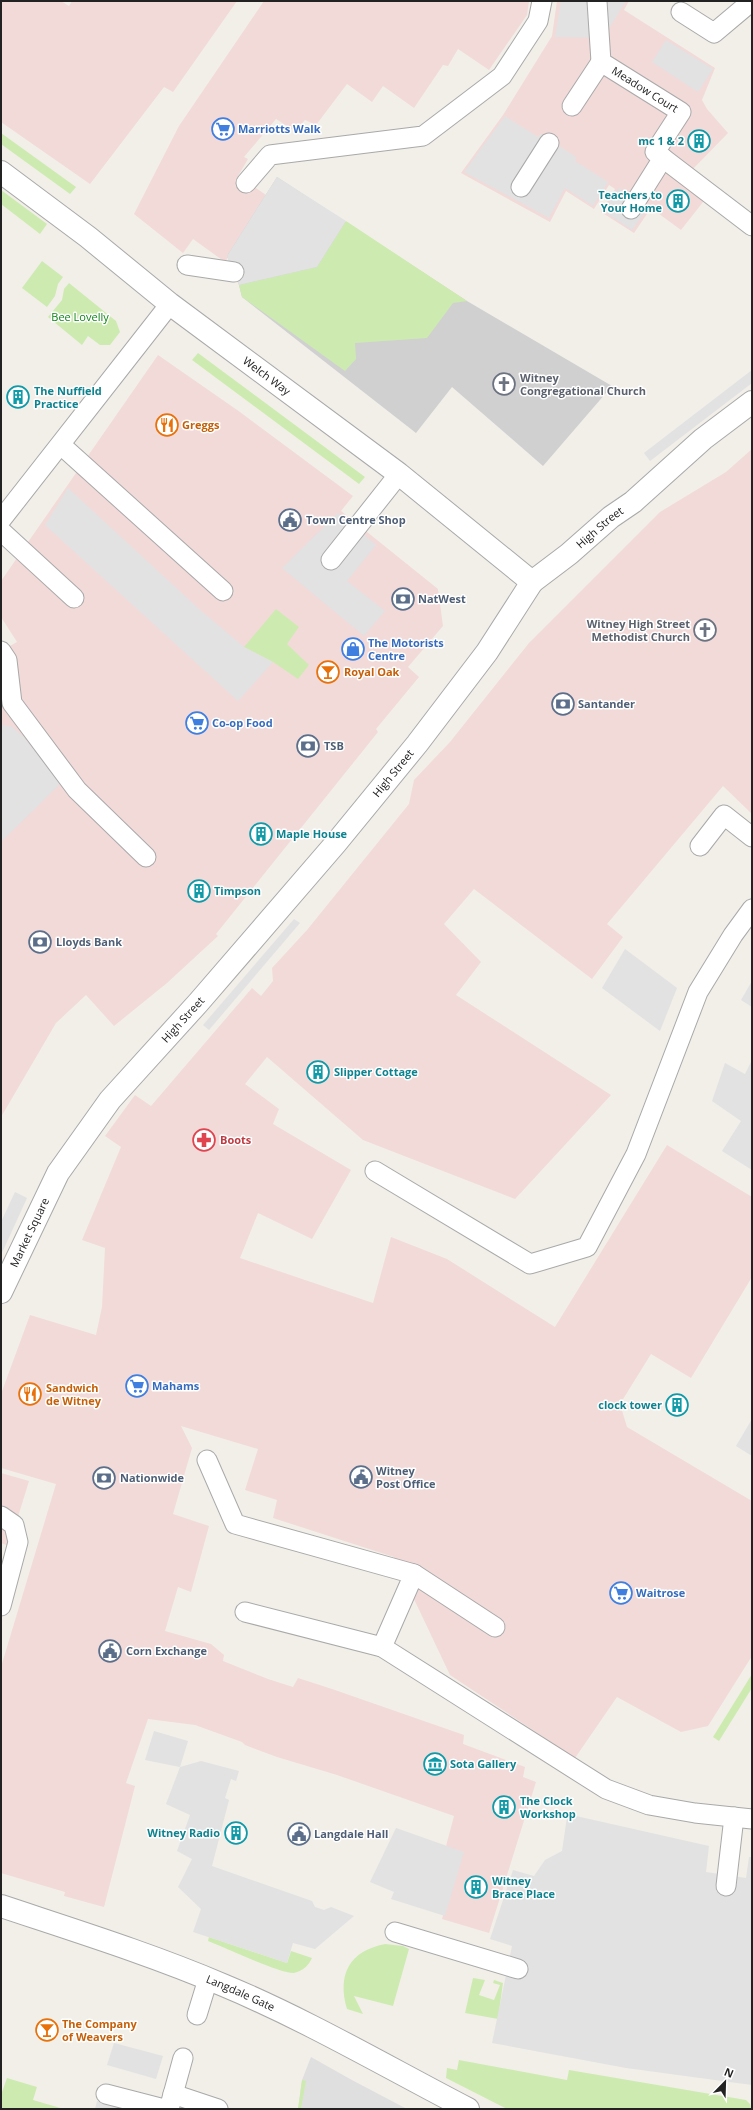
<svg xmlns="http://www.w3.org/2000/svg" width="753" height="2110" font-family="'Open Sans',sans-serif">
  <rect width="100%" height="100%" fill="#f2efe9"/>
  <path fill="#e0dfdf" d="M 311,2057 L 350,2079 L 407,2109 L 298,2109 L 302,2080 Z"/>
  <g fill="#f2dad9">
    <path d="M 1,1 L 61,1 L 69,6 L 72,1 L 237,1 L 173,92 L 164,87 L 90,184 L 1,122 Z"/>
    <path d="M 264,1 L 529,1 L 527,15 L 489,70 L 458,49 L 448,66 L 443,65 L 414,108 L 383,86 L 372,102 L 347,84 L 316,125 L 305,120 L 295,131 L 276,119 L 244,157 L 248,159 L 238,176 L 269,197 L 225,262 L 193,239 L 183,253 L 134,214 L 179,126 Z"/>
    <path d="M 557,1 L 629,1 L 624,10 L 715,68 L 702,100 L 707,109 L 728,133 L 691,171 L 707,197 L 681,230 L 651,208 L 634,233 L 601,212 L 615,189 L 609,185 L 594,209 L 566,191 L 550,222 L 461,173 L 503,115 L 552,36 Z"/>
    <path d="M 158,355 L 240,412 L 353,496 L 341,511 L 438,589 L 443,626 L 408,667 L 419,677 L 376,729 L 378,732 L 216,934 L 218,936 L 167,983 L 114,1026 L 86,995 L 56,1023 L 1,1117 L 1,651 L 17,642 L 1,617 L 1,581 Z"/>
    <path d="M 752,449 L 752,814 L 723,786 L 607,924 L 623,937 L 592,979 L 474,889 L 444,924 L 481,962 L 456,995 L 611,1095 L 515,1199 L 363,1140 L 267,1057 L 245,1084 L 279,1109 L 273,1124 L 351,1170 L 312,1239 L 258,1213 L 240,1258 L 373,1303 L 391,1237 L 447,1259 L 555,1327 L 667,1145 L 752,1197 L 752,1277 L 691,1378 L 651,1354 L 620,1404 L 627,1427 L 752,1501 L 752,1656 L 708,1726 L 681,1732 L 617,1697 L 575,1758 L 450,1675 L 394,1557 L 273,1518 L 277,1500 L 245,1490 L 258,1449 L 181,1426 L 192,1448 L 173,1514 L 209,1526 L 191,1592 L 178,1587 L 165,1631 L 211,1644 L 224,1655 L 223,1661 L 268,1679 L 293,1687 L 298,1678 L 332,1689 L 464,1735 L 463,1744 L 525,1767 L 523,1777 L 536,1782 L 489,1933 L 442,1919 L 460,1855 L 445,1850 L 454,1816 L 337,1775 L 277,1757 L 245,1745 L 242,1742 L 195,1725 L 148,1719 L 126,1783 L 135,1786 L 104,1907 L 64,1896 L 65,1892 L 1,1873 L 1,1667 L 56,1484 L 1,1468 L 1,1394 L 30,1315 L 96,1335 L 102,1307 L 105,1248 L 82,1240 L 121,1147 L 105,1136 L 135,1095 L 151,1106 L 252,988 L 261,996 L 273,981 L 272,968 L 307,930 L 409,804 L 414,780 L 450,742 L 529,643 L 660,512 L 726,472 Z"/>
    <path d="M 1,1473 L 29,1481 L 9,1546 L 1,1543 Z"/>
  </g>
  <path fill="#d0d0d0" d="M 277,177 L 467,301 L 612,386 L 543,466 L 452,387 L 416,433 L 242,297 L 239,285 L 227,256 Z"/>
  <g fill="#cdebb0">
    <path d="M 1,133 L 76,187 L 70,194 L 1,144 Z"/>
    <path d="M 1,190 L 47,224 L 40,234 L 1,204 Z"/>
    <path d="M 346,221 L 467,301 L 453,303 L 427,338 L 355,343 L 356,359 L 345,371 L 242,297 L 239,285 L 317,267 Z"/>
    <path d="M 42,261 L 63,277 L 58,284 L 55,296 L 47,307 L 22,288 Z"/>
    <path d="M 69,283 L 116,321 L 120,332 L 110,345 L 100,345 L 88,336 L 82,345 L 48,317 L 62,300 L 64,289 Z"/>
    <path d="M 198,353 L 365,477 L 359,484 L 192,360 Z"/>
    <path d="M 276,609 L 299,627 L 287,644 L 309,665 L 298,679 L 273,662 L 244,647 Z"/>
    <path d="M 752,1674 L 752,1688 L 719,1741 L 713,1737 Z"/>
    <path d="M 209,1937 L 287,1963 L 291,1951 L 312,1958 C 309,1965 303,1971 294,1973 C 281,1974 224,1947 208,1941 Z"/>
    <path d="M 385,1944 L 403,1946 L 409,1949 L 393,2006 L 354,1996 L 363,2014 L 347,2009 C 337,1975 349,1951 385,1944 Z"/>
    <path d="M 473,1978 L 485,1980 L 479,1995 L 494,2000 L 500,1985 L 493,1983 L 494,1980 L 503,1983 L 498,2019 L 465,2013 Z"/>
    <path d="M 459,2060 L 567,2080 L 569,2070 L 746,2100 L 750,2104 L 751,2109 L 507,2109 L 446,2078 L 447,2068 L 457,2070 Z"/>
    <path d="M 7,2078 L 37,2087 L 33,2100 L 64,2109 L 1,2109 L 1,2095 Z"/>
    <path d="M 302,2080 L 306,2081 L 301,2109 L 298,2109 Z"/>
  </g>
  <g fill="#e2e2e2">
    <path d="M 561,1 L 626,1 L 603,38 L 555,37 Z"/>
    <path d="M 666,40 L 713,69 L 698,92 L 652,62 Z"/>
    <path d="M 505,116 L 538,137 L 541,134 L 576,157 L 575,161 L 608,182 L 593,206 L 565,188 L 549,218 L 464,172 Z"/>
    <path d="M 277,177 L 346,221 L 317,267 L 239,285 L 227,256 Z"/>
    <path d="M 619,188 L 648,208 L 632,230 L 603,211 Z"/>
    <path d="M 752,370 L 752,383 L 650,461 L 644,453 Z"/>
    <path d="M 68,488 L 199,609 L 244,647 L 273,662 L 238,701 L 45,525 Z"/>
    <path d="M 338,513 L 376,545 L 347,581 L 385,611 L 364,636 L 282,568 Z"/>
    <path d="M 1,725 L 11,726 L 24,737 L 60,784 L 1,842 Z"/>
    <path d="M 294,919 L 300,923 L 209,1030 L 203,1025 Z"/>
    <path d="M 625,949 L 677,988 L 660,1031 L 602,988 Z"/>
    <path d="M 752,981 L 752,1007 L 741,1000 Z"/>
    <path d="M 752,1060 L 752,1170 L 722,1151 L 741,1121 L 712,1101 L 725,1063 L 745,1074 Z"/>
    <path d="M 15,1192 L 27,1198 L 1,1255 L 1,1222 Z"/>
    <path d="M 752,1419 L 752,1456 L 736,1446 Z"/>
    <path d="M 154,1731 L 188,1741 L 180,1767 L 201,1761 L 239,1771 L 236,1781 L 231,1779 L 225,1798 L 229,1800 L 212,1866 L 312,1901 L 315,1907 L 324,1910 L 331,1907 L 354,1916 L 315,1949 L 293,1943 L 287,1963 L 193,1932 L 201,1909 L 178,1887 L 192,1859 L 177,1851 L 190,1815 L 166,1804 L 180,1767 L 145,1760 Z"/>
    <path d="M 576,1816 L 709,1846 L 706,1872 L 746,1878 L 749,1857 L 752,1857 L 752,2085 L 626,2068 L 492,2043 L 512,1946 L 490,1939 L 513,1870 L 534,1876 L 545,1860 L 562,1851 L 567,1817 Z"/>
    <path d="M 396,1828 L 464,1852 L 445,1916 L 391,1899 L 394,1892 L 370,1882 Z"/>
    <path d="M 114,2043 L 163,2056 L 156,2079 L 107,2065 Z"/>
    <path d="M 97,2101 L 128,2109 L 95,2109 Z"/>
  </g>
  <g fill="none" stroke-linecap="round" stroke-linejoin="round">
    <g stroke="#a9a9a9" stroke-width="21">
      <g id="service">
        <path id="s1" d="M 597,1 L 601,62 L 681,112 L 655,152 L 752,226"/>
        <path d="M 681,12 L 714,33 L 752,1"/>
        <path d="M 572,106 L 601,62"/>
        <path d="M 246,183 L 270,155 L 423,136 L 502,76 L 538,21 L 542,1"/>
        <path d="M 521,187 L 549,143"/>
        <path d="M 631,209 L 663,158"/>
        <path d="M 187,265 L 234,272"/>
        <path d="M 61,445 L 223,591"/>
        <path d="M 1,520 L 170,304"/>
        <path d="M 1,531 L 74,598"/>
        <path d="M 331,560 L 399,474"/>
        <path d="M 1,651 L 7,660 L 12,703 L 77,790 L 146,857"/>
        <path d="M 700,846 L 724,815 L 752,837"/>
        <path d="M 375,1171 L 530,1264 L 587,1247 L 636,1154 L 698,992 L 733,935 L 752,909"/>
        <path d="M 207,1460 L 235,1524 L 414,1574 L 382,1647"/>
        <path d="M 1,1516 L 14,1525 L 18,1542 L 1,1606"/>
        <path d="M 414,1574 L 495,1627"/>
        <path d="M 245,1612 L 382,1647 L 606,1789 L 649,1805 L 695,1813 L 752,1819"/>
        <path d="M 726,1886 L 734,1817"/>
        <path d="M 395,1932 L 518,1969"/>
        <path d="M 197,2015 L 208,1979"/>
        <path d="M 106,2094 L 164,2109"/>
        <path d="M 173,2094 L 218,2109"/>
        <path d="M 169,2109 L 183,2058"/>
      </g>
    </g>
    <g stroke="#a9a9a9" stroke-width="24">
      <g id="minor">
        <path id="s2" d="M 1,1292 L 58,1173 L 110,1100 L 198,1003 L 336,843 L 417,744 L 487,652 L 532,582"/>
      </g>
    </g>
    <g stroke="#a9a9a9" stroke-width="24">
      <g id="tertiary">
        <path id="s3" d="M 1,172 L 88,237 L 170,304 L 399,474 L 532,582 L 569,554 L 611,517 L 633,502 L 703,439 L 752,402"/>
        <path id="s4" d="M 1,1906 C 76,1931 150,1954 223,1985 C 307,2020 387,2067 468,2109"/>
      </g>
    </g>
    <use href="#service" stroke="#fff" stroke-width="19"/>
    <use href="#minor" stroke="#fff" stroke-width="22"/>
    <use href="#tertiary" stroke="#fff" stroke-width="22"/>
  </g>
  <defs>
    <g id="supermarket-ring" transform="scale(1.15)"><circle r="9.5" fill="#fff" stroke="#3f7fe0" stroke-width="1.5"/><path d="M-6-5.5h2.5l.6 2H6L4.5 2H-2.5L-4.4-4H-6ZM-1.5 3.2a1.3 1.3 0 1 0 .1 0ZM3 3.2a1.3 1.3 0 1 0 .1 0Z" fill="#3f7fe0"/></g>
    <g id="building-ring" transform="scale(1.15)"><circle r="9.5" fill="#fff" stroke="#0f9aa8" stroke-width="1.5"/><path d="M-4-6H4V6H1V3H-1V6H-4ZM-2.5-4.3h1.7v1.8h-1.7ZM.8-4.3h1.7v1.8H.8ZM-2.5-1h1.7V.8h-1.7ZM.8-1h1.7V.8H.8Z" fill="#0f9aa8"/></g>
    <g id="church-ring" transform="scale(1.15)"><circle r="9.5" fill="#fff" stroke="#6b7280" stroke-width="1.5"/><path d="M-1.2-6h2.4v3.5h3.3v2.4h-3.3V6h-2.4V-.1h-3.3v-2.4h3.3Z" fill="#6b7280"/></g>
    <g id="restaurant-ring" transform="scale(1.15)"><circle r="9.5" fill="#fff" stroke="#e8710a" stroke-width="1.5"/><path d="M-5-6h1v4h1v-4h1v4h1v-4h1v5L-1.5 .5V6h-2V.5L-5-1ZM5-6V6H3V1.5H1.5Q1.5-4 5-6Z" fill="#e8710a"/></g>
    <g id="civic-ring" transform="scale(1.15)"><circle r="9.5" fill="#fff" stroke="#5c6f8a" stroke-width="1.5"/><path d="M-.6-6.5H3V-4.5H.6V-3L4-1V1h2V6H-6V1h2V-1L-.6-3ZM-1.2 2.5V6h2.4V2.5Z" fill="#5c6f8a"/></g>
    <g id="bank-ring" transform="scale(1.15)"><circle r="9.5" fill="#fff" stroke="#5c6f8a" stroke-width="1.5"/><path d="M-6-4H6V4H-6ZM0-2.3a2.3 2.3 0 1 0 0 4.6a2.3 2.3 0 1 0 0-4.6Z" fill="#5c6f8a"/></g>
    <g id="shop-ring" transform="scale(1.15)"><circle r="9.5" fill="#fff" stroke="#3f7fe0" stroke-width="1.5"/><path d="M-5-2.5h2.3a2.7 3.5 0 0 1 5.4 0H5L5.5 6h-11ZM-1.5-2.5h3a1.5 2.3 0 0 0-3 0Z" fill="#3f7fe0"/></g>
    <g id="bar-ring" transform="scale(1.15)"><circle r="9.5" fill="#fff" stroke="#e8710a" stroke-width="1.5"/><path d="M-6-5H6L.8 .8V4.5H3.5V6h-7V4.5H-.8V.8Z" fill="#e8710a"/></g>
    <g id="pharmacy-ring" transform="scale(1.15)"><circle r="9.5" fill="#fff" stroke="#e0444e" stroke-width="1.5"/><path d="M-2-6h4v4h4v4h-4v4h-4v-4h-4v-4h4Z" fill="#e0444e"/></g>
    <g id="museum-ring" transform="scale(1.15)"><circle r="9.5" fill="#fff" stroke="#0f9aa8" stroke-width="1.5"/><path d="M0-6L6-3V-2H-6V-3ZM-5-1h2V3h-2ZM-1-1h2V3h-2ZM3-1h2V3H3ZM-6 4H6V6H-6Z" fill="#0f9aa8"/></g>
  </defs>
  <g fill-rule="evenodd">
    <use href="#supermarket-ring" x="223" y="129"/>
    <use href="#building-ring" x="699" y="141"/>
    <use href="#building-ring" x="678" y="201"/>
    <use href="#church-ring" x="504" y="384"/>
    <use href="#building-ring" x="18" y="397"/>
    <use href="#restaurant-ring" x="167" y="425"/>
    <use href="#civic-ring" x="290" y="520"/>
    <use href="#bank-ring" x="403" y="599"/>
    <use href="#church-ring" x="705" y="630"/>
    <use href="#shop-ring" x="353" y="649"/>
    <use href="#bar-ring" x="328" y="672"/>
    <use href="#bank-ring" x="563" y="704"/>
    <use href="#supermarket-ring" x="197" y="723"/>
    <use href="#bank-ring" x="308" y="746"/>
    <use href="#building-ring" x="261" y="834"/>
    <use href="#building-ring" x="199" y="891"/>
    <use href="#bank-ring" x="40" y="942"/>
    <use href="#building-ring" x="318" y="1072"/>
    <use href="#pharmacy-ring" x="204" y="1140"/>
    <use href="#supermarket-ring" x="137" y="1386"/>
    <use href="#restaurant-ring" x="30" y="1394"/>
    <use href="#building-ring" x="677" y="1405"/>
    <use href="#civic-ring" x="361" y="1477"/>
    <use href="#bank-ring" x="104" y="1478"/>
    <use href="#supermarket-ring" x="621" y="1593"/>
    <use href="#civic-ring" x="110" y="1651"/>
    <use href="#museum-ring" x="435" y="1764"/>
    <use href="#building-ring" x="504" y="1807"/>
    <use href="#building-ring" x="236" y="1833"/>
    <use href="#civic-ring" x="299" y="1834"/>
    <use href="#building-ring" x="476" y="1887"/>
    <use href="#bar-ring" x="47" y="2030"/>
  </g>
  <g text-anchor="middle" stroke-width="3" stroke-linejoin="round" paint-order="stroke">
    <g font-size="11" fill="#222" stroke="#fff">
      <text dy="4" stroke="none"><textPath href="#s1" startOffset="113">Meadow Court</textPath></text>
      <text dy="4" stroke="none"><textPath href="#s3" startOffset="335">Welch Way</textPath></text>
      <text dy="4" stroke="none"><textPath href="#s3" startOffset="758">High Street</textPath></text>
      <text dy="4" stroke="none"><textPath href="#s2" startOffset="654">High Street</textPath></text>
      <text dy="4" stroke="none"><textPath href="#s2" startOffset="330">High Street</textPath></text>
      <text dy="4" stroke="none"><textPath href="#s2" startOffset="66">Market Square</textPath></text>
      <text dy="4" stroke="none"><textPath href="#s4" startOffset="255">Langdale Gate</textPath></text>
    </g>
    <g font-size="11" font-weight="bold" fill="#366cbe" stroke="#fff" text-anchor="start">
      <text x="238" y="133">Marriotts Walk</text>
      <text x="368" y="647">The Motorists<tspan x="368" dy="13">Centre</tspan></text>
      <text x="212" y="727">Co-op Food</text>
      <text x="152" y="1390">Mahams</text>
      <text x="636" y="1597">Waitrose</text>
    </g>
    <g font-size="11" font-weight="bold" fill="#0d838f" stroke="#fff" text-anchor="start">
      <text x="684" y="145" text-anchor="end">mc 1 &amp; 2</text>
      <text x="662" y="199" text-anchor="end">Teachers to<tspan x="662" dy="13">Your Home</tspan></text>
      <text x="34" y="395">The Nuffield<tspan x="34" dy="13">Practice</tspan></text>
      <text x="276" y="838">Maple House</text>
      <text x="214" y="895">Timpson</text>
      <text x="334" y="1076">Slipper Cottage</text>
      <text x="662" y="1409" text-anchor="end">clock tower</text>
      <text x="450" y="1768">Sota Gallery</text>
      <text x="520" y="1805">The Clock<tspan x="520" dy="13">Workshop</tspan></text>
      <text x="220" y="1837" text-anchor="end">Witney Radio</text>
      <text x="492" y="1885">Witney<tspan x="492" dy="13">Brace Place</tspan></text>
    </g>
    <g font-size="11" fill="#0c8416" stroke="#fff">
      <text x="80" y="321">Bee Lovelly</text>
    </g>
    <g font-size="11" font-weight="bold" fill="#5b616d" stroke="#fff" text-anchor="start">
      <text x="520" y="382">Witney<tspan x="520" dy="13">Congregational Church</tspan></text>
      <text x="690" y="628" text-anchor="end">Witney High Street<tspan x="690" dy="13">Methodist Church</tspan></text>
    </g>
    <g font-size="11" font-weight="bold" fill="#c56008" stroke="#fff" text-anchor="start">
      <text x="182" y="429">Greggs</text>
      <text x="344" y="676">Royal Oak</text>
      <text x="46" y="1392">Sandwich<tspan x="46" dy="13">de Witney</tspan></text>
      <text x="62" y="2028">The Company<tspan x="62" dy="13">of Weavers</tspan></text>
    </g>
    <g font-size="11" font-weight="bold" fill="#4e5e75" stroke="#fff" text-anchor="start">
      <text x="306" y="524">Town Centre Shop</text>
      <text x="418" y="603">NatWest</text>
      <text x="578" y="708">Santander</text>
      <text x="324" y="750">TSB</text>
      <text x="56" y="946">Lloyds Bank</text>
      <text x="376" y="1475">Witney<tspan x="376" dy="13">Post Office</tspan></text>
      <text x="120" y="1482">Nationwide</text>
      <text x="126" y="1655">Corn Exchange</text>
      <text x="314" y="1838">Langdale Hall</text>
    </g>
    <g font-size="11" font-weight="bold" fill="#be3a42" stroke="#fff" text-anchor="start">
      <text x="220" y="1144">Boots</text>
    </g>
  </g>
  <rect width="753" height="2110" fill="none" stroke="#222222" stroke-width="4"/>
  <g transform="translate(725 2082) rotate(23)" stroke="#ffffff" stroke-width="3" paint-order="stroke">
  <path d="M0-3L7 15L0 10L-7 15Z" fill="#222222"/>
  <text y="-6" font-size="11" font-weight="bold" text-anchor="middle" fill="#222222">N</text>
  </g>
</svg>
